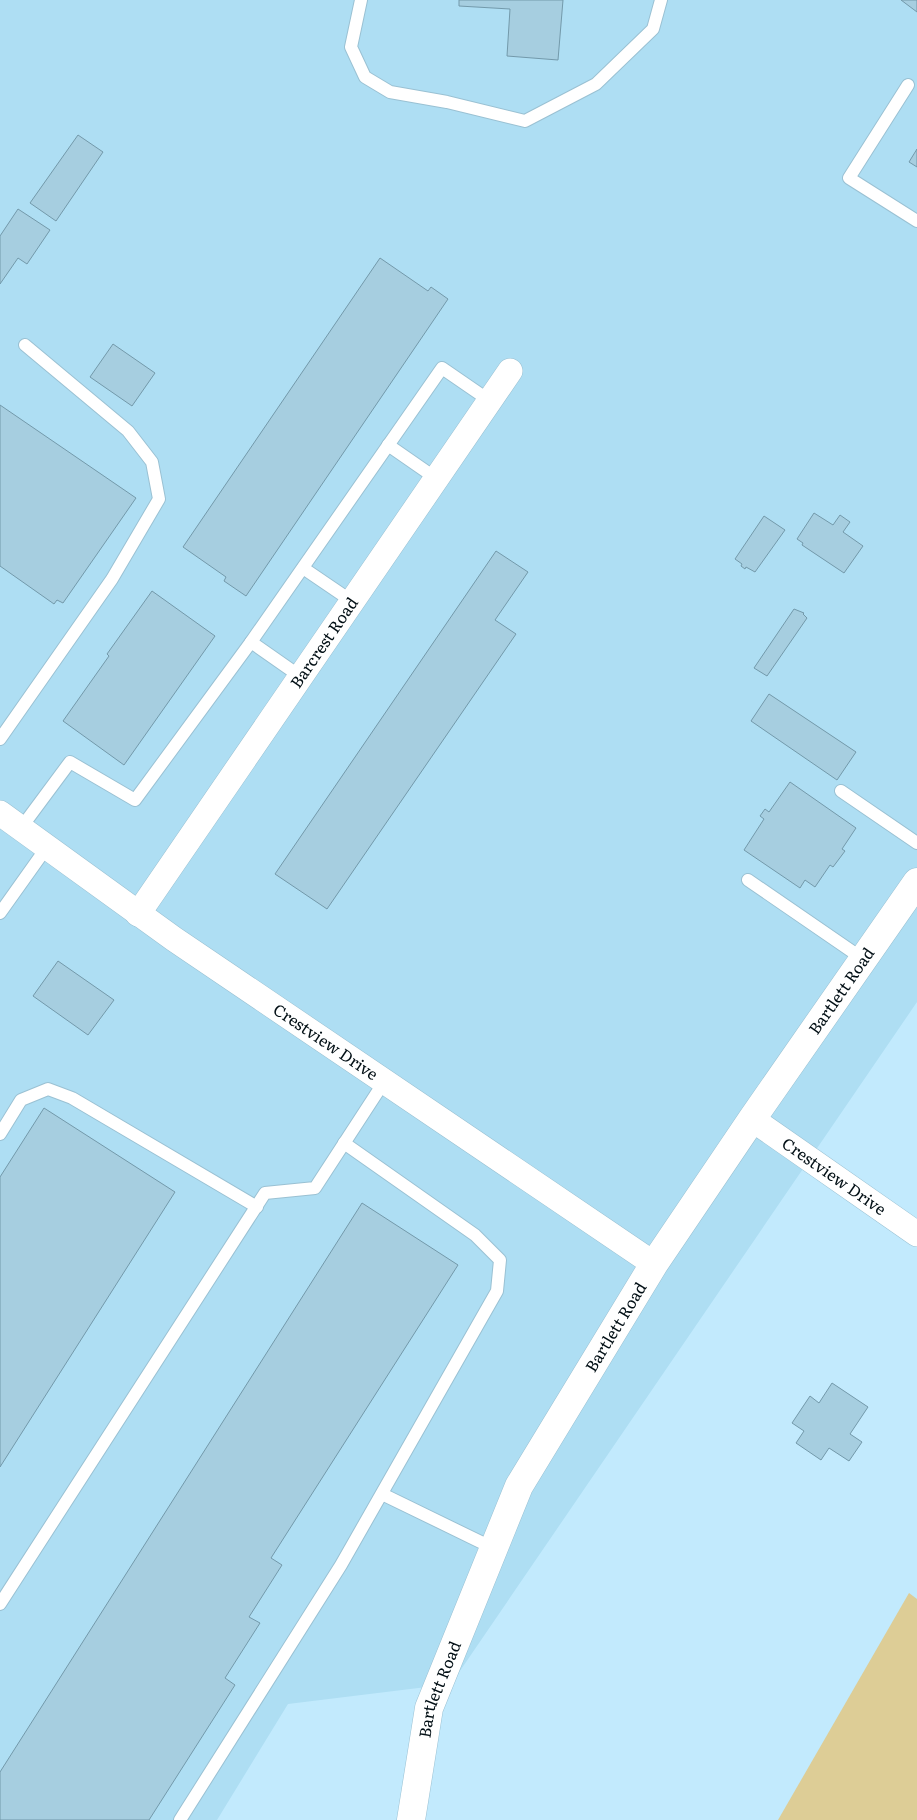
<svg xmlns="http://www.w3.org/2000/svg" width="917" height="1820" font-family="Literata,serif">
  <rect width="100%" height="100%" fill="#c2eafd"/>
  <path fill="#aedef3" d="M 0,0 L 917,0 L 917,1002 L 451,1684 L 288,1704 L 217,1820 L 0,1820 Z"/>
  <path fill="#ddcd96" d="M 909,1593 L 917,1599 L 917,1820 L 778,1820 Z"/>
  <g fill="#a6cee0" stroke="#7399aa">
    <path d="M 459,0 L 563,0 L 558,60 L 507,56 L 510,9 L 459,6 Z"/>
    <path d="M 901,0 L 917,0 L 917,12 Z"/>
    <path d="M 78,135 L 103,152 L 56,221 L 30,203 Z"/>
    <path d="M 917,149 L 917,167 L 909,162 Z"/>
    <path d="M 18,209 L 50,230 L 27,264 L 18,258 L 0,284 L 0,236 Z"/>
    <path d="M 380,258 L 428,291 L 431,287 L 448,299 L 246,596 L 224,581 L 226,577 L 183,547 Z"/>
    <path d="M 113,344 L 155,373 L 132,406 L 90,377 Z"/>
    <path d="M 0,405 L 136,498 L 63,603 L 57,600 L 54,604 L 0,566 Z"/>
    <path d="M 814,513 L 833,525 L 840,515 L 850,522 L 843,532 L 863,546 L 844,573 L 802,545 L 803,543 L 797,539 Z"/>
    <path d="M 764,516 L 785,530 L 755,572 L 746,567 L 745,569 L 741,566 L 742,564 L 735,559 Z"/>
    <path d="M 496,551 L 528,572 L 495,620 L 516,634 L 327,909 L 275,874 Z"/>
    <path d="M 152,591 L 215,636 L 124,765 L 63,721 L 109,656 L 107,654 Z"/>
    <path d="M 794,609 L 804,613 L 803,614 L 807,618 L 767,676 L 754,668 Z"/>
    <path d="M 769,694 L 856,752 L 837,780 L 751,721 Z"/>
    <path d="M 790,782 L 856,828 L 842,849 L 845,851 L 833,867 L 830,865 L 815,887 L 805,880 L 800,888 L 744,850 L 764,819 L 760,816 L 765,809 L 769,812 Z"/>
    <path d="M 58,961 L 114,1000 L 88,1035 L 33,996 Z"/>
    <path d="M 44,1108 L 175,1192 L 0,1467 L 0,1177 Z"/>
    <path d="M 362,1203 L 458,1265 L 271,1558 L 282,1565 L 249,1617 L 260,1623 L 225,1678 L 235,1685 L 149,1820 L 0,1820 L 0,1772 Z"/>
    <path d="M 832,1383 L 868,1407 L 850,1434 L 862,1442 L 849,1461 L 829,1448 L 821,1460 L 796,1443 L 804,1431 L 792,1423 L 810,1396 L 819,1403 Z"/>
  </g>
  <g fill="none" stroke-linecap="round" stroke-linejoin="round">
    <g stroke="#9ac1d3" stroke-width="14">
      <g id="lane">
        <path d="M 361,0 L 351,47 L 365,77 L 390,92 L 447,102 L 525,121 L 596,84 L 653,29 L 661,0"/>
        <path d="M 908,85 L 849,178 L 917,221"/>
        <path d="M 388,445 L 437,479"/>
        <path d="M 303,568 L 353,602"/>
        <path d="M 301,677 L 251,642 L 442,368 L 490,401"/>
        <path d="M 0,739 L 112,579 L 159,499 L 152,462 L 128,431 L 25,345"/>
        <path d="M 841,791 L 917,843"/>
        <path d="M 21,828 L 70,762 L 135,800 L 251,642"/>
        <path d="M 748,880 L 863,959"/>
        <path d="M 0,913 L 47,847"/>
        <path d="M 0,1134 L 21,1100 L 48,1089 L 72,1098 L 257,1207"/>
        <path d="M 382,1494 L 493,1548"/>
        <path d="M 0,1604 L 265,1193 L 315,1188 L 384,1082"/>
        <path d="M 180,1820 L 341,1565 L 497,1291 L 500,1260 L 475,1235 L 344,1143"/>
      </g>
    </g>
    <g stroke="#9ac1d3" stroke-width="26">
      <g id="street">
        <path id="s1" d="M 0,813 L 174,939 L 654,1264"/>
        <path id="s2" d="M 138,914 L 510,371"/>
        <path id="s3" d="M 752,1119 L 917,1234"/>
      </g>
    </g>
    <g stroke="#9ac1d3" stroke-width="29">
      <g id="secondary">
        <path id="s4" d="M 411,1820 L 429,1708 L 519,1486 L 654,1264 L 752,1119 L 917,882"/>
      </g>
    </g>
    <use href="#lane" stroke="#fff" stroke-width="12"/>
    <use href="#street" stroke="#fff" stroke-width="25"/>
    <use href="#secondary" stroke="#fff" stroke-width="28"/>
  </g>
  <g text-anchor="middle" stroke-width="4" stroke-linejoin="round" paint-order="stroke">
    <g font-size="16" fill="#020f15" stroke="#fff">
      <text dy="6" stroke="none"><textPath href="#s2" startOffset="329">Barcrest Road</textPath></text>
      <text dy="6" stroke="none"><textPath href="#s4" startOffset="944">Bartlett Road</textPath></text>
      <text dy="6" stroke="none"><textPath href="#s1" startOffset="398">Crestview Drive</textPath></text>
      <text dy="6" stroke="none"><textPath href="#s3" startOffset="100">Crestview Drive</textPath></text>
      <text dy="6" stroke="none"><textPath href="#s4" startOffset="539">Bartlett Road</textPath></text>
      <text dy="6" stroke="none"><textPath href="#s4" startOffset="134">Bartlett Road</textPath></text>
    </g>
  </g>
</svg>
